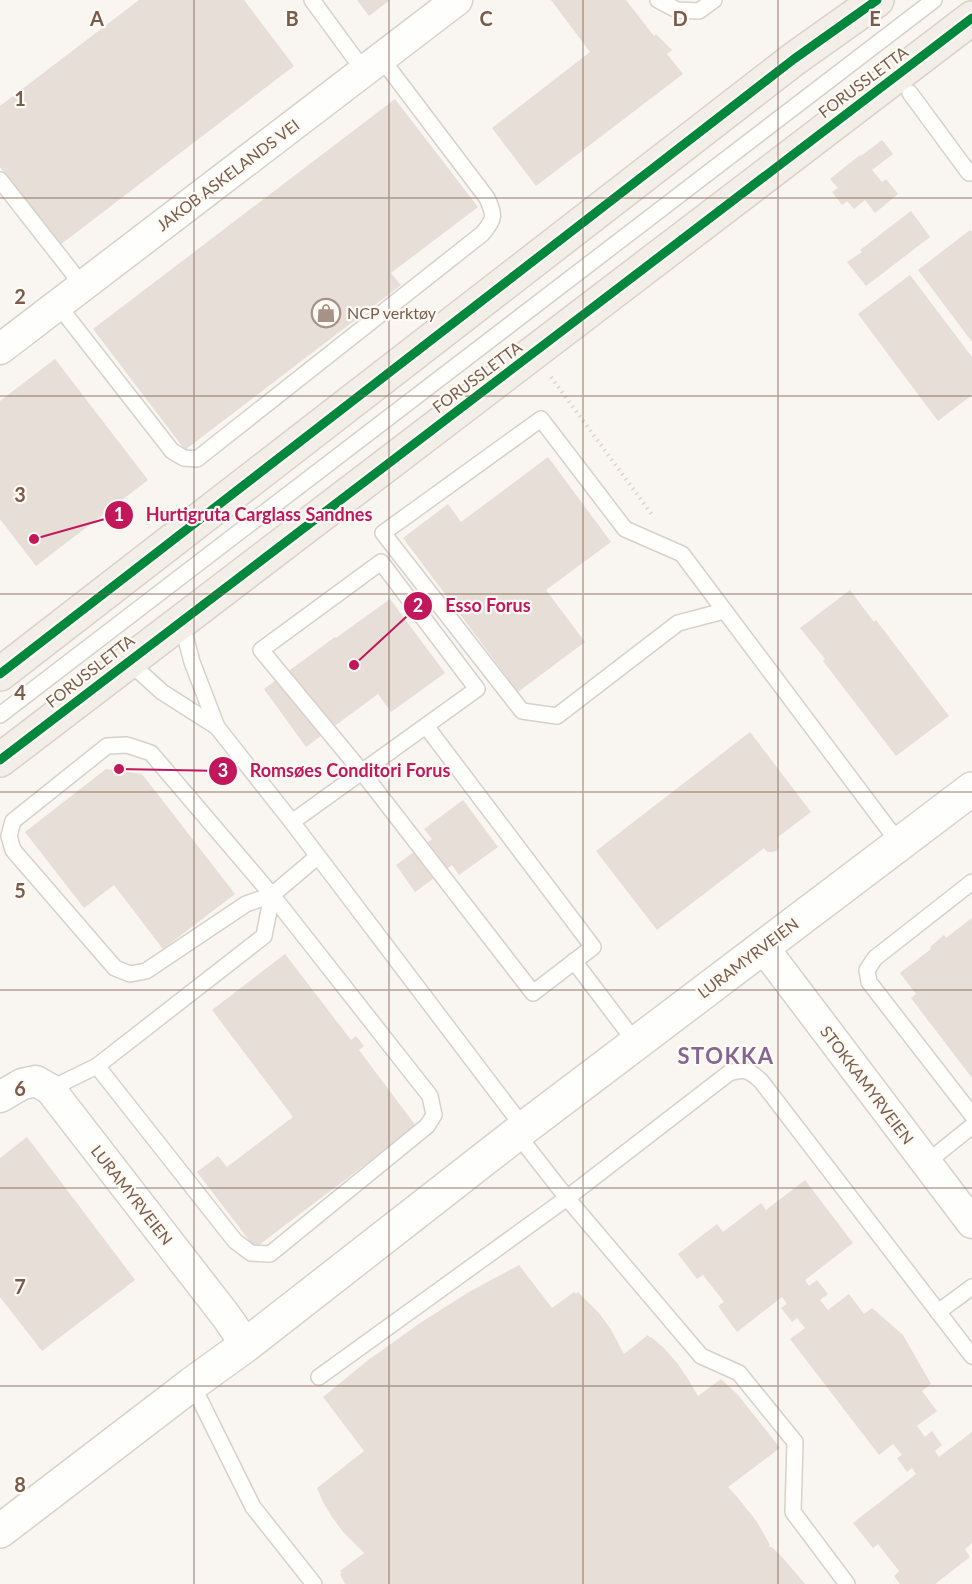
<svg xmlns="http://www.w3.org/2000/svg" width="972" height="1584" font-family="Lato,sans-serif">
  <rect width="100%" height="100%" fill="#f9f5f0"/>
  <g fill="#e6ded7">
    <path d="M 139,0 L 244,0 L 294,66 L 60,245 L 0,167 L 0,106 Z"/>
    <path d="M 357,0 L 390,0 L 369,16 Z"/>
    <path d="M 551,0 L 626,0 L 654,36 L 656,34 L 672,50 L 667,54 L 683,74 L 536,186 L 492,128 L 590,52 Z"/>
    <path d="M 395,99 L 478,207 L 391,273 L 401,285 L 185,450 L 93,329 Z"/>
    <path d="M 882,140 L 893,154 L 872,170 L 882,182 L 886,179 L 898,194 L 875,213 L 865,200 L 854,209 L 847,201 L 842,205 L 832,192 L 838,188 L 830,179 L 860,155 L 861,156 Z"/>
    <path d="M 911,211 L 930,237 L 866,286 L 847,262 L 862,252 L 860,250 Z"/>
    <path d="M 970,230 L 972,232 L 972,342 L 918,270 Z"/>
    <path d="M 910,275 L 972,357 L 972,395 L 938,421 L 858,314 Z"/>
    <path d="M 55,359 L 148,480 L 36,566 L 0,519 L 0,401 Z"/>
    <path d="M 548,457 L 611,542 L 546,590 L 585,642 L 518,692 L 403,538 L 448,504 L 461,522 Z"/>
    <path d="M 850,590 L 874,622 L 876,620 L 949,716 L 896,756 L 823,661 L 825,659 L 800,628 Z"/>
    <path d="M 390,599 L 445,673 L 391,712 L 378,694 L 306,747 L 264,689 L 335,637 L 336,638 Z"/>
    <path d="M 750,732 L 811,812 L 778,837 L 779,847 L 777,851 L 772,852 L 767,852 L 764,848 L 657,930 L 596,851 Z"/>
    <path d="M 106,769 L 142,774 L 235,894 L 163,949 L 114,885 L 84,908 L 25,832 Z"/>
    <path d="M 463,800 L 498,847 L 459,875 L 452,865 L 415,892 L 396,865 L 432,839 L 424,829 Z"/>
    <path d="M 972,918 L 972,1078 L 911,998 L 916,994 L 900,973 L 931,949 L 930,947 L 944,935 L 946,938 Z"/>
    <path d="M 285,954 L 351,1040 L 356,1036 L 364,1046 L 359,1050 L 416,1126 L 255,1248 L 197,1172 L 218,1156 L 227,1167 L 293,1117 L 212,1010 Z"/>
    <path d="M 27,1137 L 135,1280 L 42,1351 L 0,1297 L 0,1158 Z"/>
    <path d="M 805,1180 L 853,1243 L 805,1280 L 809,1286 L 817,1280 L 828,1294 L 820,1300 L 828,1310 L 849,1294 L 864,1314 L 872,1308 L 903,1335 L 931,1384 L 922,1391 L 937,1411 L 917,1426 L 925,1437 L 932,1431 L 942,1445 L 935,1451 L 939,1457 L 972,1432 L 972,1543 L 965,1549 L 970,1557 L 935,1584 L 900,1584 L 894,1576 L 899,1571 L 878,1544 L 873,1548 L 853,1523 L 916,1474 L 912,1468 L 907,1472 L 897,1458 L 902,1455 L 893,1444 L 879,1455 L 790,1339 L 805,1328 L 797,1318 L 792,1322 L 781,1308 L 787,1304 L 782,1297 L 737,1332 L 718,1306 L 724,1302 L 703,1275 L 697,1279 L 678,1254 L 717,1224 L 723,1232 L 761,1203 L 766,1210 Z"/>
    <path d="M 519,1265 L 552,1308 L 574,1292 L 576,1294 L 578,1292 L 599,1313 L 610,1328 L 624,1354 L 648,1335 L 650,1338 L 651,1337 L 663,1347 L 677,1363 L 688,1379 L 698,1396 L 721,1379 L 738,1395 L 780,1448 L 728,1487 L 738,1498 L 757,1522 L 770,1545 L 769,1547 L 772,1547 L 783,1558 L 805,1584 L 345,1584 L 340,1574 L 342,1573 L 340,1571 L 364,1553 L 343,1532 L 332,1517 L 323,1502 L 317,1488 L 364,1451 L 323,1397 L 367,1361 L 420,1323 L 469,1292 Z"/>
  </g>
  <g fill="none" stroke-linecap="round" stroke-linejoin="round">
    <g stroke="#d7d1cb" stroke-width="18">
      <g id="lane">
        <path d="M 312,0 L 364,71"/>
        <path d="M 658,0 L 677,10 L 699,11 L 714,0"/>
        <path d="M 910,93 L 969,173 L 972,171"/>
        <path d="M 0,180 L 83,286"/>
        <path d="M 58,305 L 172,451 L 184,458 L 197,459 L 482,234 C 495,219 495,216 487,198 L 381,58"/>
        <path d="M 724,611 L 678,623 L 557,716 L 522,711 L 383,533 L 541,419 L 625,529 L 682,554 L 899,843"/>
        <path d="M 181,620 L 192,662 L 217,727 L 292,822 L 524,1128"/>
        <path d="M 128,661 L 162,692 L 217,727"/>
        <path d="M 0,715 L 934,0"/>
        <path d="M 292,822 L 477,689 L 381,562 L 261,650 L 362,772 L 533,993 L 593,947 L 426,726"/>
        <path d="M 972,882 L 875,958 L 867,970 L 869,982 L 972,1115"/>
        <path d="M 574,961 L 636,1043"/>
        <path d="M 97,1066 L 235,1241 L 251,1253 L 270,1254 L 427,1126 L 434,1115 L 430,1096 L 272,895 L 151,753 L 127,745 L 107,746 L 13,821 L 9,836 L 13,850 L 115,968 L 130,974 L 146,971 L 246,904 L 272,895"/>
        <path d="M 50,1089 L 97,1066 L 264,936 L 272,895 L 317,857"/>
        <path d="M 517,1134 L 567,1198 L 701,1356 L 739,1373 L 795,1442 L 793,1512 L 847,1584"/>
        <path d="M 926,1163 L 972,1126"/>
        <path d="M 938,1312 L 972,1287"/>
        <path d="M 319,1377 L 567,1198 L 729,1073 C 745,1068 749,1070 761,1081 L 972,1356"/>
        <path d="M 192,1384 L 253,1507 L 314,1584"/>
      </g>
    </g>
    <g stroke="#d7d1cb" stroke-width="33">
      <g id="street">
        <path d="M 0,349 L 457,0"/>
        <path d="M 763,947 L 972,1223"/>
        <path d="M 0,1097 L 22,1084 L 36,1081 L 50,1089 L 226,1316 L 246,1345"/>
      </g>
    </g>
    <g stroke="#d9d2cb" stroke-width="36">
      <path id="secondary" d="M 0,1531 L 192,1384 L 246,1345 L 524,1128 L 972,789"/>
    </g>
    <g stroke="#dad1cc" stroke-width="36">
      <g id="primary">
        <path d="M 0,674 L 794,59 L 877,0"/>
        <path d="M 0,760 L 972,18"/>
      </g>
    </g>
    <path stroke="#dcd5d0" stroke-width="4" stroke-dasharray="1.5 4.5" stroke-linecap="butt" d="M 551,377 L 653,516"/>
    <use href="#lane" stroke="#fefefd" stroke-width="15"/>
    <use href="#street" stroke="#fefefd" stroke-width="30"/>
    <use href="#secondary" stroke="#fefefd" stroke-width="33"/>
    <use href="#primary" stroke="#f3eee8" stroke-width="33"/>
    <g stroke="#fffaf3" stroke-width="13">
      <g id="cycleway">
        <path d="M 0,674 L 794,59 L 877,0"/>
        <path d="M 0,760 L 972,18"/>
      </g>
    </g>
    <use href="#cycleway" stroke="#00873e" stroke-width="9"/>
  </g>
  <path fill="none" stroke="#7a5c4d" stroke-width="1.5" stroke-opacity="0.55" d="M 194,0 L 194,1584M 389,0 L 389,1584M 583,0 L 583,1584M 778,0 L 778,1584M 0,198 L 972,198M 0,396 L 972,396M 0,594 L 972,594M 0,792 L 972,792M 0,990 L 972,990M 0,1188 L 972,1188M 0,1386 L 972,1386"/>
  <defs>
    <g id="shop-ring" transform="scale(1.5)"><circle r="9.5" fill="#fffaf3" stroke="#a69286" stroke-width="1.5"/><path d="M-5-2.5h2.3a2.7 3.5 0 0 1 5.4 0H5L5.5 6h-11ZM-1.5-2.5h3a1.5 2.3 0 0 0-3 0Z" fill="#a69286"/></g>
  </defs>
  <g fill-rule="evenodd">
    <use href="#shop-ring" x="326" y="313"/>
  </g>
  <g text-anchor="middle" stroke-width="4.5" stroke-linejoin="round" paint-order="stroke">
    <g font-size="16" fill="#7a5c4d" stroke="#fffaf3">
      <text transform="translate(863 82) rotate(-37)" y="6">FORUSSLETTA</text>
      <text transform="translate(228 175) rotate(-37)" y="6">JAKOB ASKELANDS VEI</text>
      <text transform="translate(477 377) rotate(-37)" y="6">FORUSSLETTA</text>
      <text transform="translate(90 671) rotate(-38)" y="6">FORUSSLETTA</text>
      <text transform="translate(748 958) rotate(-37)" y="6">LURAMYRVEIEN</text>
      <text transform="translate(867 1085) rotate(53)" y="6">STOKKAMYRVEIEN</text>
      <text transform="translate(132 1195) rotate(52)" y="6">LURAMYRVEIEN</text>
    </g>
    <g font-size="16" fill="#7a5c4d" stroke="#fffaf3" text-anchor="start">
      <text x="347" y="319">NCP verktøy</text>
    </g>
    <g font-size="22" font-weight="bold" letter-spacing="1.5" fill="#846695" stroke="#fffaf3">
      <text x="726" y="1064">STOKKA</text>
    </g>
  </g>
  <g font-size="20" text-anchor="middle" font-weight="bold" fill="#7a5c4d" stroke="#fffaf3" stroke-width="4.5" stroke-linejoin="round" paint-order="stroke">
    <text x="97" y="26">A</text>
    <text x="292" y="26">B</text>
    <text x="486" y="26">C</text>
    <text x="680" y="26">D</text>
    <text x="875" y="26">E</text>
    <text x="20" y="106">1</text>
    <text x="20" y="304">2</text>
    <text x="20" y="502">3</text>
    <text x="20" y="700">4</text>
    <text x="20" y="898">5</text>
    <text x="20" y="1096">6</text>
    <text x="20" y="1294">7</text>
    <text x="20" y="1492">8</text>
  </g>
  <path fill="none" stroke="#c2185b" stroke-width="2" d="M34 539L119 515M354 665L418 606M119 769L223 771"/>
  <g fill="#c2185b" stroke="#fffaf3" stroke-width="2">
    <circle cx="34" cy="539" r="6"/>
    <circle cx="354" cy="665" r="6"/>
    <circle cx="119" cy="769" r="6"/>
    <circle cx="119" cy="515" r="15"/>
    <circle cx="418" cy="606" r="15"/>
    <circle cx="223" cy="771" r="15"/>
  </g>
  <g font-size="18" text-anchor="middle" font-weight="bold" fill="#fff">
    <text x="119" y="521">1</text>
    <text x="418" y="612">2</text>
    <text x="223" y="777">3</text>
  </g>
  <g font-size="18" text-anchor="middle" font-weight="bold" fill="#c2185b" stroke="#fffaf3" stroke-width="4.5" stroke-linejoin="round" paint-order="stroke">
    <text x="259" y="521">Hurtigruta Carglass Sandnes</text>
    <text x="488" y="612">Esso Forus</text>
    <text x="350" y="777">Romsøes Conditori Forus</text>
  </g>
</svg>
